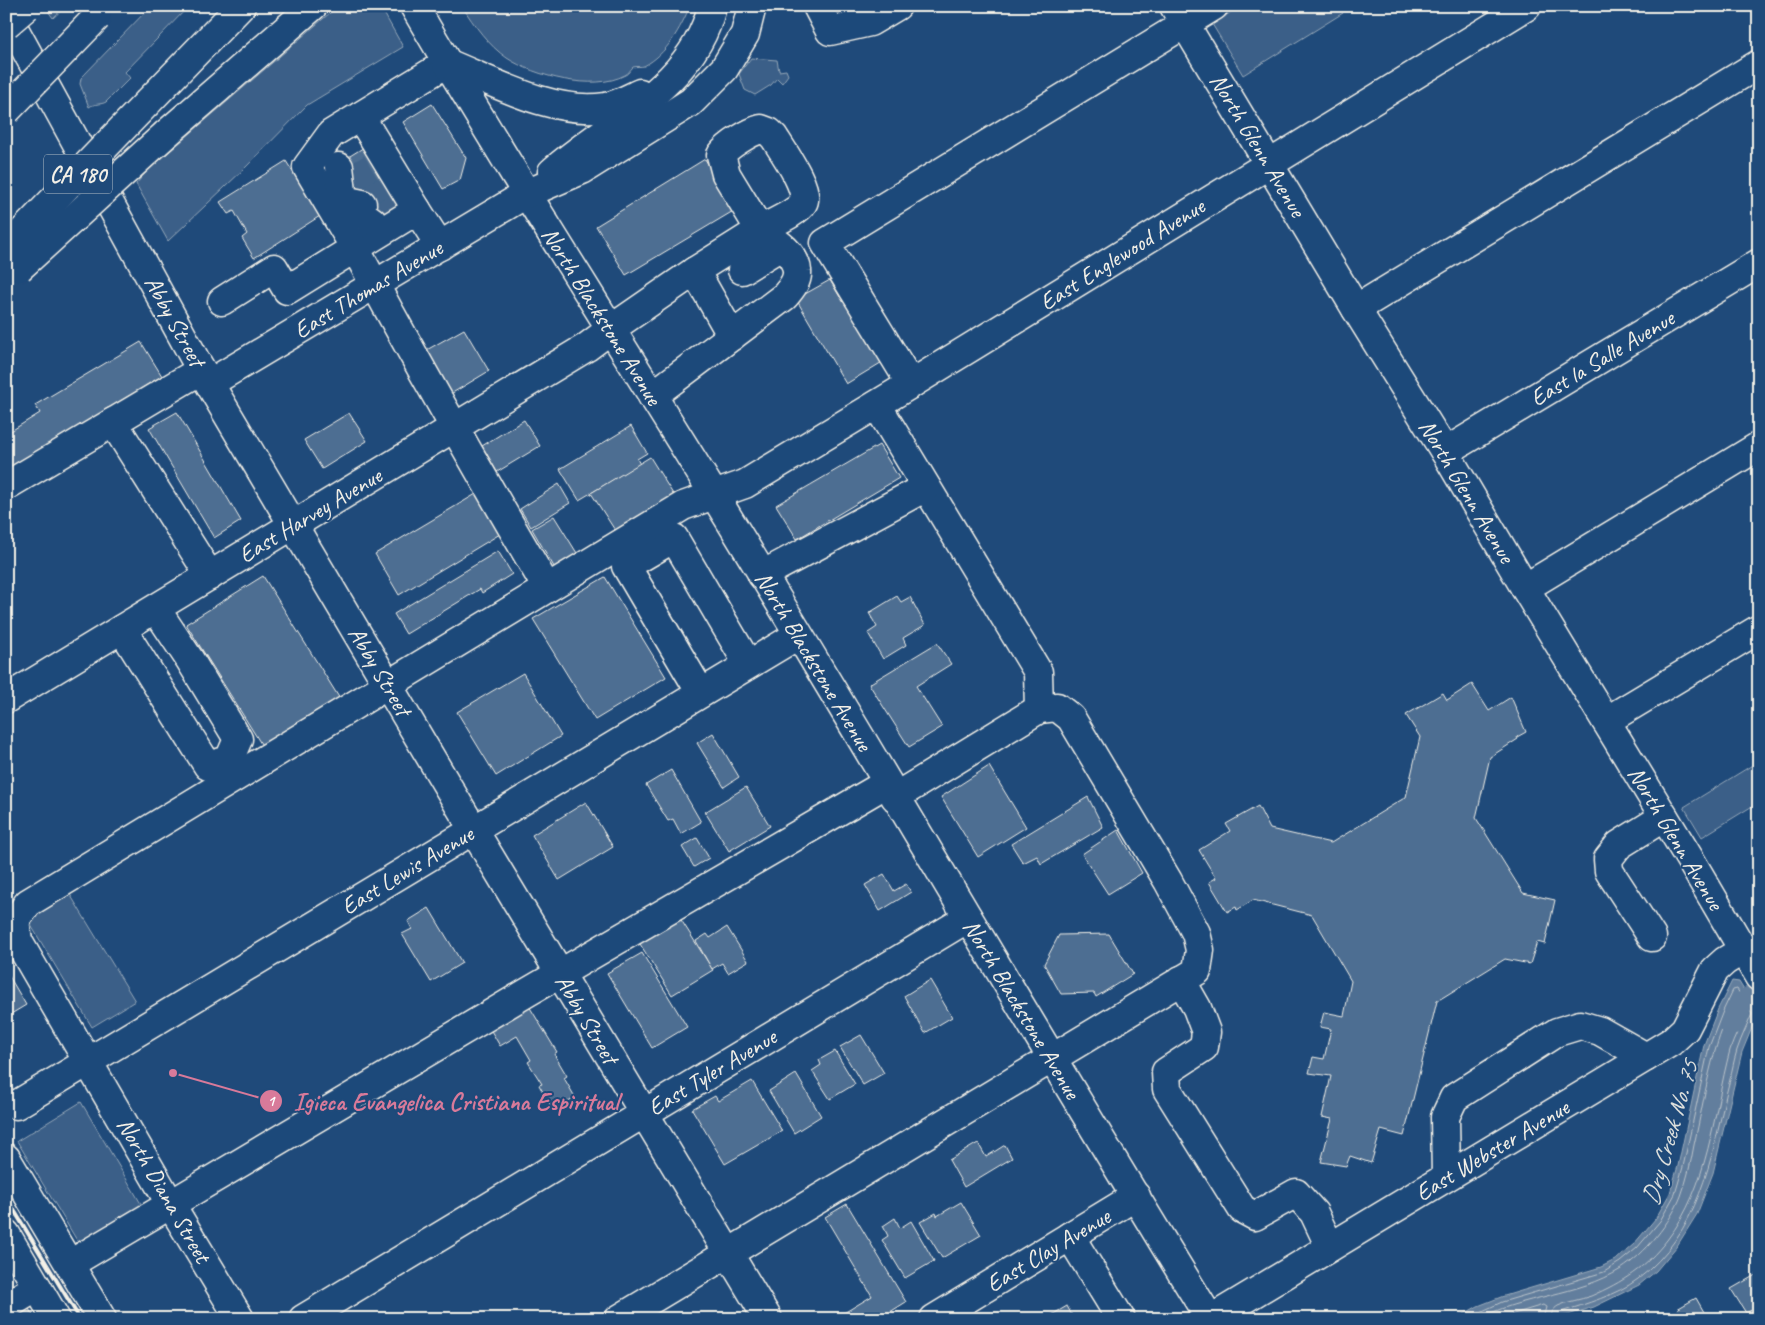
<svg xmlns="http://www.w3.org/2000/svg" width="1765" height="1325" font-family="Caveat,sans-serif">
  <rect width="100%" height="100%" fill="#1f4a7a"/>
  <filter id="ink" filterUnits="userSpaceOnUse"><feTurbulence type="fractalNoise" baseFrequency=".02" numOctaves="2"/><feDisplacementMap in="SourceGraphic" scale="10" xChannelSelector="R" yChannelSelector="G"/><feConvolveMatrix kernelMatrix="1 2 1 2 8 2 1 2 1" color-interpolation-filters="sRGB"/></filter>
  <g filter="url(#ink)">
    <g fill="#3a5f88" stroke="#97a8b8">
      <path d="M 48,6 L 66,6 L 53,18 L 46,8 Z"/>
      <path d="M 151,6 L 189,6 L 125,72 L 130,78 L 106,102 C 101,105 95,103 89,107 L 80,84 L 81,78 Z"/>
      <path d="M 338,6 L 380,6 L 403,47 L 307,105 L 244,169 L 168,241 L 136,184 L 148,170 Z"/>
      <path d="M 462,6 L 690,6 C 680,29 667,54 644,66 C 641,67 637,66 633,67 C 630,70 628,74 625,75 C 594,92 534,76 507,58 C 489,46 474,25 462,6 Z"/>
      <path d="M 1241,6 L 1339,6 L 1343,13 L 1243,75 L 1212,24 Z"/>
      <path d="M 751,58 L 777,60 L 779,71 L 786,70 L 788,75 L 782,83 L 777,78 L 771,85 L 755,95 L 745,90 L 739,74 Z"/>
      <path d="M 1759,761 L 1759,802 L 1702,837 L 1684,807 Z"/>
      <path d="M 68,891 L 135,1001 L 92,1027 L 26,917 Z"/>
      <path d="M 81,1102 L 150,1219 L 87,1257 L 17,1141 Z"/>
    </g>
    <path fill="#627e9d" stroke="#9cacbb" d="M 1732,981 L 1739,982 L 1758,1013 L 1742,1052 L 1713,1173 L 1697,1214 L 1677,1246 L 1656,1271 L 1639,1285 L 1594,1307 L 1555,1319 L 1455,1319 L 1478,1306 L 1501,1297 L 1601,1267 L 1617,1259 L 1634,1244 L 1656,1218 L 1670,1193 L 1678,1166 L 1704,1045 L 1718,1009 Z"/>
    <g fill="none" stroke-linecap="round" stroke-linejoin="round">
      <g stroke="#bac3ca" stroke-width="1">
        <path d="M 1465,1319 L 1502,1302 L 1604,1272 L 1620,1262 L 1637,1248 L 1660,1221 L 1675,1194 L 1683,1167 L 1709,1047 L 1723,1011 L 1733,990 L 1737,989 L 1752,1014 C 1747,1026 1741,1038 1737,1050 C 1733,1063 1731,1077 1727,1091 C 1711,1160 1699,1233 1638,1279 C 1617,1295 1585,1304 1561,1312 L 1558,1315 L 1557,1319"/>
        <path d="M 1478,1319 C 1523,1295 1578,1296 1621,1269 C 1645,1254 1671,1222 1681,1196 C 1687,1180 1691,1162 1694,1145 C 1705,1097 1711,1046 1734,1003 L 1737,1002 L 1745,1015 C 1740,1027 1734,1038 1730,1050 C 1713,1114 1709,1186 1667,1240 C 1645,1268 1623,1282 1591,1296 C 1580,1300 1568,1301 1558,1306 C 1553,1309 1551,1313 1551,1319"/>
        <path d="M 1497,1319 L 1543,1305 L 1546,1307 L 1543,1319"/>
      </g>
      <path stroke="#627e9d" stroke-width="22" d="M 1731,1024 L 1740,1006 L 1759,990"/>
    </g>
    <g fill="#4d6e92" stroke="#f4f1e8">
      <path d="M 432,104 L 466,158 L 460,180 L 443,189 L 403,122 Z"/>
      <path d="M 366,146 L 404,208 L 374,226 L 337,164 Z"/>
      <path d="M 705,159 L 735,210 L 626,275 L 596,226 Z"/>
      <path d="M 286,161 L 320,216 L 254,258 L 242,238 L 247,234 L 234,211 L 228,214 L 220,202 Z"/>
      <path d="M 830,280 L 840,297 L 845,294 L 884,361 L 846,384 L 796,299 Z"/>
      <path d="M 464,329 L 489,371 L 449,395 L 423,352 Z"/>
      <path d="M 141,342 L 162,376 L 6,470 L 6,434 L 40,413 L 35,405 Z"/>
      <path d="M 177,412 L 241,521 L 214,538 L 149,428 Z"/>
      <path d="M 349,413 L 367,441 L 322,469 L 304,440 Z"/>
      <path d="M 524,420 L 540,446 L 497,472 L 482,446 Z"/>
      <path d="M 631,426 L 647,453 L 637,459 L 640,464 L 579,500 L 560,469 Z"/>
      <path d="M 879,445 L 899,478 L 797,539 L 776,505 Z"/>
      <path d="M 650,457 L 676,499 L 618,535 L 591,493 Z"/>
      <path d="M 559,484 L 570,503 L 531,527 L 520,509 Z"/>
      <path d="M 476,494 L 500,534 L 399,595 L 375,554 Z"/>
      <path d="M 554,516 L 580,558 L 557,572 L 532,529 Z"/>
      <path d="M 498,551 L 512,574 L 482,593 L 480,589 L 406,634 L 394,614 Z"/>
      <path d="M 263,576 L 340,699 L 263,747 L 186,624 Z"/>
      <path d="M 605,577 L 666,677 L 595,720 L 533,619 Z"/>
      <path d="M 897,596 L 901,602 L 910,597 L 925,625 L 903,638 L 906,645 L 883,659 L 868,633 L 877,627 L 869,613 Z"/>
      <path d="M 937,643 L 951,664 L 916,686 L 942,727 L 909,747 L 869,684 Z"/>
      <path d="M 523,673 L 561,736 L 496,776 L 457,712 Z"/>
      <path d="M 1472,684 L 1489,711 L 1511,697 L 1526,732 L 1517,737 L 1518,739 L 1490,757 L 1476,818 L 1523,893 L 1555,900 L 1545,944 L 1537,942 L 1530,964 L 1505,959 L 1437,1001 L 1404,1136 L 1381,1130 L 1371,1163 L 1350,1156 L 1346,1166 L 1321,1162 L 1332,1119 L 1322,1117 L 1331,1076 L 1309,1073 L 1313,1057 L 1324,1059 L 1331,1029 L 1320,1027 L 1324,1012 L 1344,1016 L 1351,981 L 1312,915 L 1253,900 L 1237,910 L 1236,907 L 1227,912 L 1209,882 L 1216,878 L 1199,850 L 1230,831 L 1226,824 L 1258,806 L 1270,829 L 1331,843 L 1406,797 L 1420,737 L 1406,715 L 1443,693 L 1447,700 Z"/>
      <path d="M 713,733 L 739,777 L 724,787 L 697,743 Z"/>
      <path d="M 989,766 L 1026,827 L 978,857 L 941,797 Z"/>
      <path d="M 671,770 L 701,822 L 681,834 L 673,819 L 668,821 L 646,785 Z"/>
      <path d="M 746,787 L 770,826 L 729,851 L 705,812 Z"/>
      <path d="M 1088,797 L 1103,827 L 1041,864 L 1037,856 L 1023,863 L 1011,844 Z"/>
      <path d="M 586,802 L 613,847 L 559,880 L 532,835 Z"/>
      <path d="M 1118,830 L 1142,873 L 1108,894 L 1082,854 Z"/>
      <path d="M 697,838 L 709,858 L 694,867 L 682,847 Z"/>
      <path d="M 884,874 L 894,891 L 906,884 L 911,892 L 880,911 L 865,885 Z"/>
      <path d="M 429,908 L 462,963 L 431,982 L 402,934 L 412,929 L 408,921 Z"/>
      <path d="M 676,912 L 713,970 L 672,995 L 635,936 Z"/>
      <path d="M 727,927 L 748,961 L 728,973 L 722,963 L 712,969 L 696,941 L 707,934 L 710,938 Z"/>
      <path d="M 1109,934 L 1133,974 L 1096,997 L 1094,993 L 1061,994 L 1044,964 L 1059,935 Z"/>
      <path d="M 642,953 L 687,1027 L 652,1048 L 607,973 Z"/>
      <path d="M 6,971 L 26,1005 L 6,1017 Z"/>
      <path d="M 930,980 L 952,1017 L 925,1033 L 904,996 Z"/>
      <path d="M 529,1006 L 557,1052 L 554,1054 L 567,1076 L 564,1078 L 575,1097 L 553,1110 L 539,1085 L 542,1084 L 528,1062 L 531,1060 L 517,1036 L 500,1046 L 490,1029 Z"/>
      <path d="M 861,1035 L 884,1073 L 863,1085 L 840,1047 Z"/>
      <path d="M 835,1051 L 855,1084 L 830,1099 L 812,1071 L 821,1065 L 819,1060 Z"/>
      <path d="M 796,1074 L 821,1116 L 794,1133 L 769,1091 Z"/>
      <path d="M 752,1081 L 782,1131 L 725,1164 L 692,1109 L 715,1096 L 718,1101 Z"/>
      <path d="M 978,1143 L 986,1157 L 1005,1145 L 1012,1158 L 964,1187 L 949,1160 Z"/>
      <path d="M 961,1202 L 981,1235 L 942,1258 L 920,1222 L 936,1213 L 937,1216 Z"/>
      <path d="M 847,1204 L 906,1302 L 879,1319 L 834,1319 L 872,1296 L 825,1217 Z"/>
      <path d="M 895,1218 L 900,1228 L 911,1221 L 934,1261 L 905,1278 L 882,1240 L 888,1236 L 883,1226 Z"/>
      <path d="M 1759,1273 L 1759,1312 L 1755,1312 L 1753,1309 L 1746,1313 L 1731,1289 Z"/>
      <path d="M 1696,1298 L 1708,1319 L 1675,1319 L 1681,1315 L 1677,1309 Z"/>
      <path d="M 26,1304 L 35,1319 L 6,1319 Z"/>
      <path d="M 1067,1306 L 1074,1319 L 1045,1319 Z"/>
    </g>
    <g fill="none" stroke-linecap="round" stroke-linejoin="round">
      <g stroke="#3f638a" stroke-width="28" stroke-dasharray="28 14" stroke-linecap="butt">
        <path d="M 347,182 L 376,165"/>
        <path d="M 362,204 L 390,187"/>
        <path d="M 372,221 L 401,204"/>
      </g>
      <g stroke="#f4f1e8" stroke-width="31">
        <g id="minor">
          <path d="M 817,6 L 830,31 L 870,22 L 897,6"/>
          <path d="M 1174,6 L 1356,309 L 1445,452 L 1525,588 L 1691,861 L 1759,977"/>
          <path d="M 360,116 L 417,210 L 355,248 L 307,167 L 331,134 L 447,63"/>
          <path d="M 761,129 L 769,132 L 774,137 C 782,150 811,190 803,203 C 797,213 770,224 760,230 L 726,174 L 721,155 C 728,145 750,132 761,129 Z"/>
          <path d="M 362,204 L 343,200 L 372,221"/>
          <path d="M 332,207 L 343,200 L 339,167"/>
          <path d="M 417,210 L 440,246"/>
          <path d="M 742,270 L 781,246"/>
          <path d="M 695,271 L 732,336"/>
          <path d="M 222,301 L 274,268 L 287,290 L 355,248 C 416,362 481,475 547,588"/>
          <path d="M 1356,309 L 1759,64"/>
          <path d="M 911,384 L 825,243 L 1214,6"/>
          <path d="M 877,405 L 1038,672 L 1039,709"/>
          <path d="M 113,422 L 210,576"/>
          <path d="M 1445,452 L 1759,263"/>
          <path d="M 6,486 L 201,370"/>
          <path d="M 762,575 L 926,487"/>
          <path d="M 1525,588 L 1759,446"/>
          <path d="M 122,629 L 208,766 L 229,760 L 238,739 L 190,660 L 156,609"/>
          <path d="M 701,693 L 626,566 L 674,538 L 748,664"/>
          <path d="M 6,699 L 587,347 L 611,329 L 695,271 L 760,230 C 773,239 796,253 797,271 C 798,281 791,289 785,296 L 652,396"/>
          <path d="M 1606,721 L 1759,629"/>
          <path d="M 1652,937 L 1609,871 L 1608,859 L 1619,845 L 1664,817"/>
          <path d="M 6,941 L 18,941 L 171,1205 L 240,1319"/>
          <path d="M 18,941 L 15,921 L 28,903 L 683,506 L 745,484 L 911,384 L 1527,6"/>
          <path d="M 1181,980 L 1197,1008 L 1206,1032 L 1204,1047 L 1166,1072 L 1167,1089 L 1242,1209 L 1255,1216 L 1296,1193 L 1314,1213 L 1330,1247"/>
          <path d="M 16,1105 L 798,635"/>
          <path d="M 6,1158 L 102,1319"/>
          <path d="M 1446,1177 L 1445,1117 L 1454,1098 L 1557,1032 L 1580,1025 L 1600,1031 L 1646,1057"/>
          <path d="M 6,1234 L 56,1319"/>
          <path d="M 1070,1236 L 1121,1319"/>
          <path d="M 70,1264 L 528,992 L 887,783"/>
          <path d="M 6,1306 L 37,1287"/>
          <path d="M 303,1319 L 968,918"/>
          <path d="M 619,1319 L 1197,971 L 1200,950 L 1196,933 L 1168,881 L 1071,718 L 1057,707 L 1039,709 L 895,797"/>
          <path d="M 934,1319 L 1136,1196"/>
          <path d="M 1211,1319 L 1671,1042 L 1685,1029 L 1715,970 L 1725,961 L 1743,950"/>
        </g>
      </g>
      <g stroke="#f4f1e8" stroke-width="31">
        <g id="major">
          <path d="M 414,6 C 510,171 613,331 713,493 C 881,767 1041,1045 1210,1319"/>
          <path d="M 6,14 L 196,361 L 473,829 L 768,1319"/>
          <path d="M 210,383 L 526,194"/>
        </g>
      </g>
      <g stroke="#f4f1e8" stroke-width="31">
        <g id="highway">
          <path d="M 447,63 C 494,82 553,115 605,107 C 617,105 629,98 640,93"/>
          <path d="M 148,102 L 241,6"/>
          <path d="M 166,134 L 313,6"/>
          <path d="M 552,172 C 607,123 695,85 712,6"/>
          <path d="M 526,194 L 582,170 L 691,102 L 724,69 L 745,34 L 752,6"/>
        </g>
      </g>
      <use href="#minor" stroke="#1f4a7a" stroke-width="28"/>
      <use href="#major" stroke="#1f4a7a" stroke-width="28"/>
      <use href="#highway" stroke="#1f4a7a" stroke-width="28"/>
      <path stroke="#f4f1e8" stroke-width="4" d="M 6,1197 L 80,1319"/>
      <g stroke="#f4f1e8" stroke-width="31" stroke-linecap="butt">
        <g id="highway-bridge">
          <path d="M 6,24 L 27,6"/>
          <path d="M 6,111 L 97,17"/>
          <path d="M 8,247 L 148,102"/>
          <path d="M 19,268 L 166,134"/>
        </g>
      </g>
      <use href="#highway-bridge" stroke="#1f4a7a" stroke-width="28"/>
    </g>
  </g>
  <g text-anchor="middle" stroke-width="4" stroke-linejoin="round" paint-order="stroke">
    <rect fill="#1f4a7a" stroke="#b4bfc7" stroke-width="1" x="44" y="154.5" width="68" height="39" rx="4"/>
    <g font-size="22" font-weight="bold" fill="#f4f1e8">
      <text x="78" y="182">CA 180</text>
    </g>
    <g font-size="24" fill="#f4f1e8" stroke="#1f4a7a">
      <text transform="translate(1258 145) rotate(59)" y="8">North Glenn Avenue</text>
      <text transform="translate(1122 254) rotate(-32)" y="8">East Englewood Avenue</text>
      <text transform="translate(368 289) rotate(-31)" y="8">East Thomas Avenue</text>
      <text transform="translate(602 316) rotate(58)" y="8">North Blackstone Avenue</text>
      <text transform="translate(175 321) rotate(61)" y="8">Abby Street</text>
      <text transform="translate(1602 358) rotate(-31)" y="8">East la Salle Avenue</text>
      <text transform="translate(1467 491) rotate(59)" y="8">North Glenn Avenue</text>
      <text transform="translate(310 515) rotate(-31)" y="8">East Harvey Avenue</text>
      <text transform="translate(814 661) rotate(59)" y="8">North Blackstone Avenue</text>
      <text transform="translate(380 671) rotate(59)" y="8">Abby Street</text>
      <text transform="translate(1676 838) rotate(59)" y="8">North Glenn Avenue</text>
      <text transform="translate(407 870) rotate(-31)" y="8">East Lewis Avenue</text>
      <text transform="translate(1022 1009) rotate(59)" y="8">North Blackstone Avenue</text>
      <text transform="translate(587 1019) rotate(59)" y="8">Abby Street</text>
      <text transform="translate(712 1072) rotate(-31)" y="8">East Tyler Avenue</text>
      <text transform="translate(1492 1150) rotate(-31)" y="8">East Webster Avenue</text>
      <text transform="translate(164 1190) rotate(60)" y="8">North Diana Street</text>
      <text transform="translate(1048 1250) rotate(-31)" y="8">East Clay Avenue</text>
    </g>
    <g font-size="25" font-style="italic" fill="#dee0dd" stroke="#1f4a7a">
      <text transform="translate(1669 1133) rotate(-74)" y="9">Dry Creek No. 75</text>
    </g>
  </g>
  <path fill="none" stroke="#d87a9a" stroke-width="2" d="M173 1073L271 1101"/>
  <g fill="#d87a9a" stroke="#1f4a7a" stroke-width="2">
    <circle cx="173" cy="1073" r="5"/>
    <circle cx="271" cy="1101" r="12"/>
  </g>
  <g font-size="15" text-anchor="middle" font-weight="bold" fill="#fff">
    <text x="271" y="1106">1</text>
  </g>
  <g font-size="25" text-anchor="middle" font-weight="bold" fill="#d87a9a" stroke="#1f4a7a" stroke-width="4" stroke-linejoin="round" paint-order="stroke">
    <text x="456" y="1110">Igieca Evangelica Cristiana Espiritual</text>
  </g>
  <rect width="1765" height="1325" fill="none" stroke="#1f4a7a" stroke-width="25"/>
  <rect x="12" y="12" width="1740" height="1300" fill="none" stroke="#f4f1e8" stroke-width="2" filter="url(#ink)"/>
</svg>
